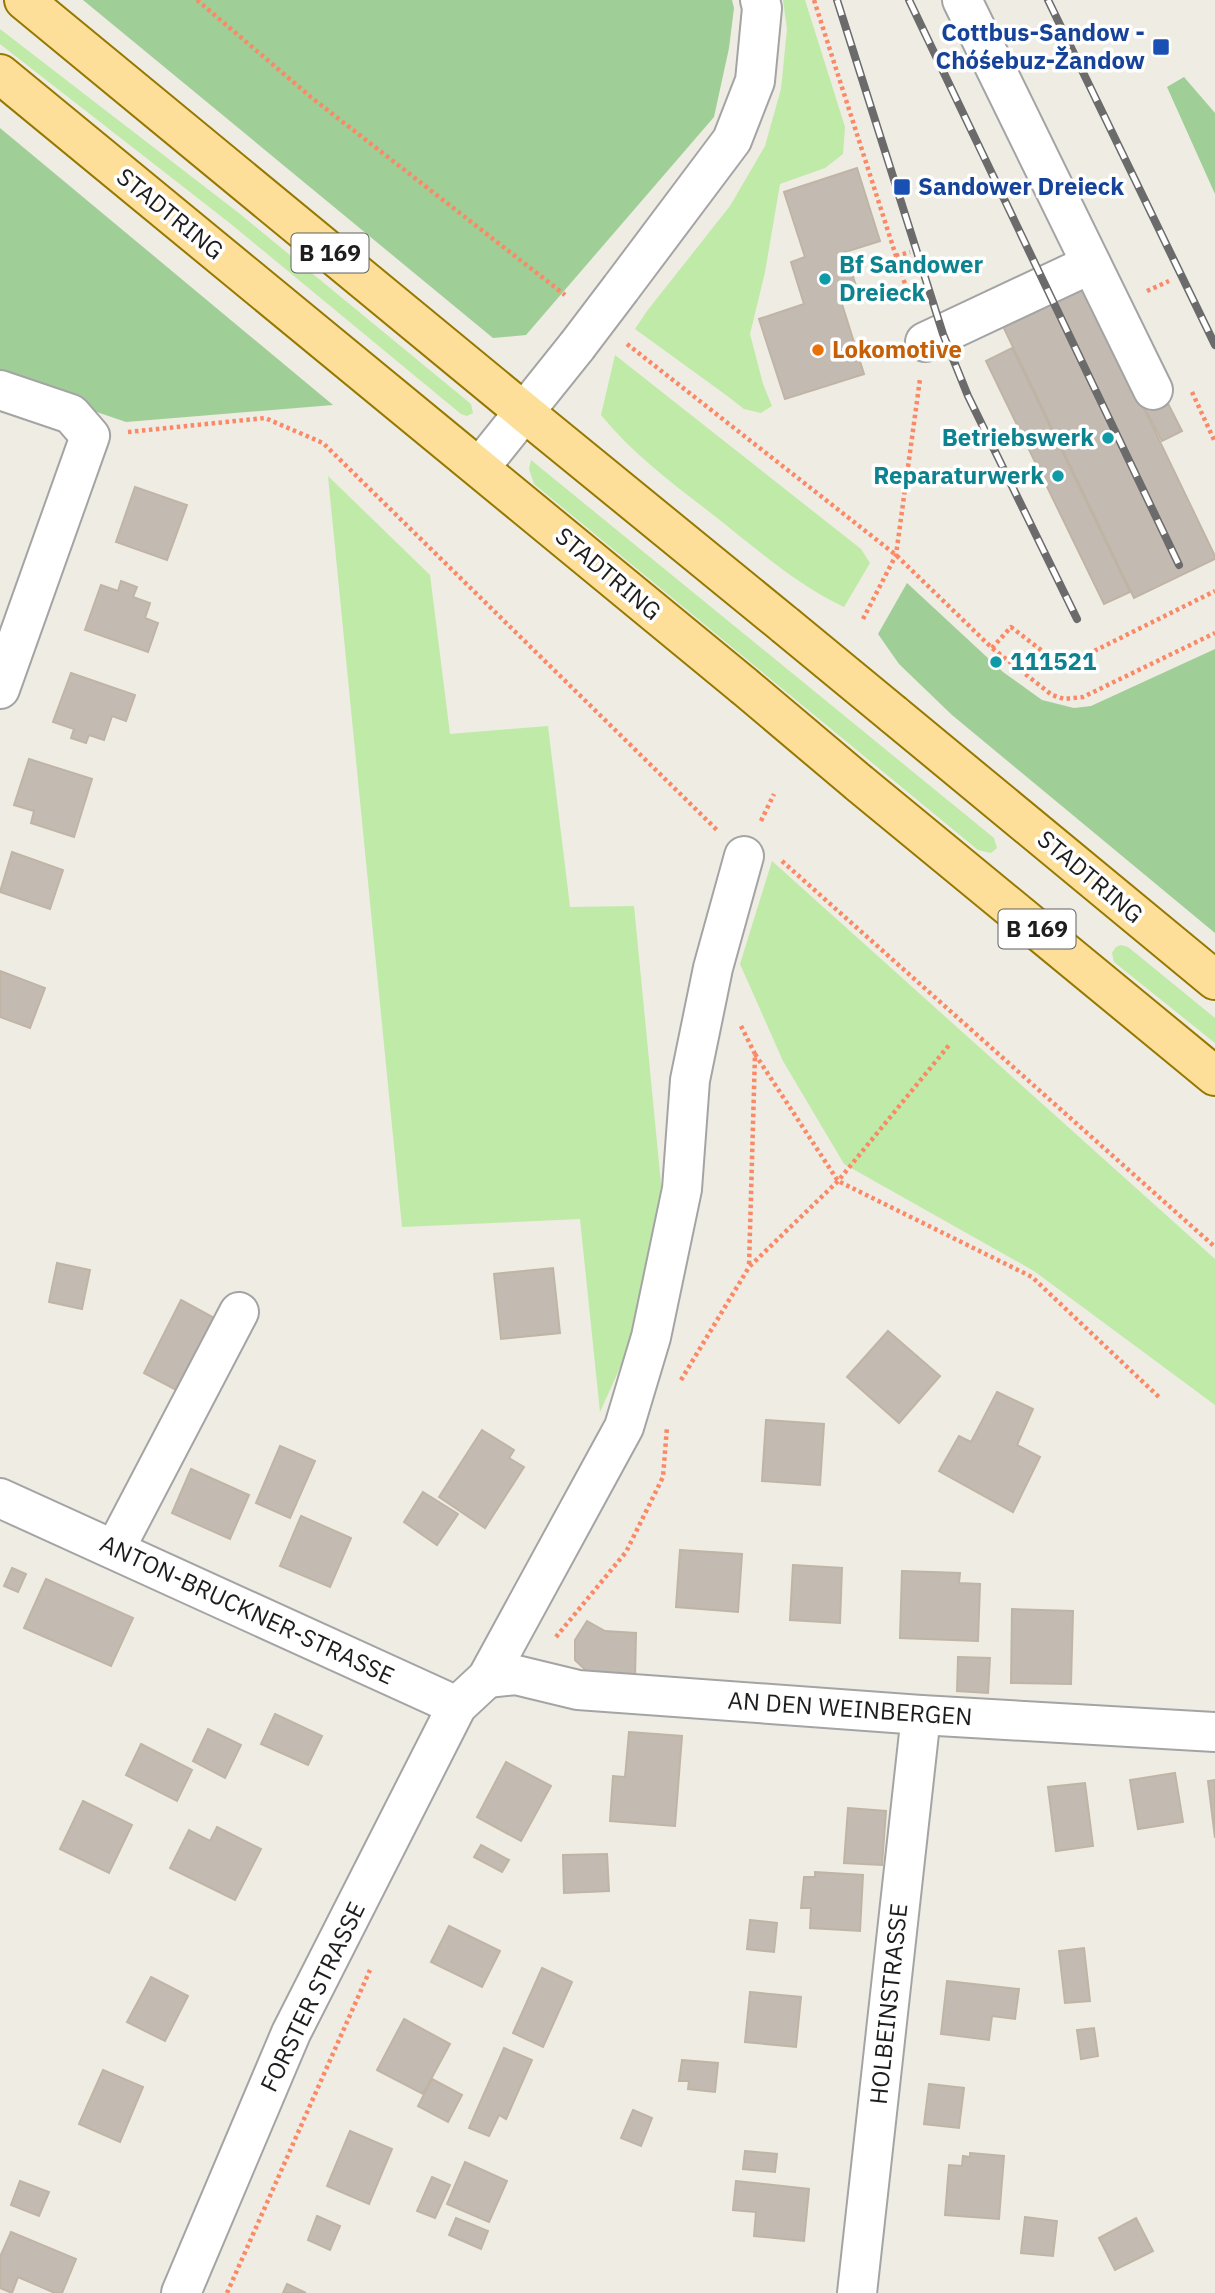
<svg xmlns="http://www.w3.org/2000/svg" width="1215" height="2293" font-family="'IBM Plex Sans',sans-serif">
  <rect width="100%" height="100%" fill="#eeece3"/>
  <g fill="#bfeaa7">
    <path d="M 783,0 L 805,0 L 845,127 L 843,154 L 825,168 L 780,184 L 765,272 L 750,334 L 763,384 L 772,406 L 761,413 L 744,409 L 726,395 L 635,329 L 647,311 L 730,206 L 765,146 L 781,89 L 787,29 Z"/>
    <path d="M 0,29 L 240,214 L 471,404 L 473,413 L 467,416 L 461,414 L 231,224 L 0,44 Z"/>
    <path d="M 615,355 L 861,549 L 870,563 L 844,607 C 799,586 760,552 721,521 C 679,488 635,457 601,415 Z"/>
    <path d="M 531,460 L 994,838 L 997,848 L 991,853 L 978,850 L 534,484 L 529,469 Z"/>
    <path d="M 328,476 L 430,575 L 450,734 L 548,726 L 570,907 L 634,906 L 662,1194 L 637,1330 L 600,1412 L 580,1219 L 402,1227 Z"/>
    <path d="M 772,861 L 1215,1259 L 1215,1405 L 1034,1271 L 844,1164 L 783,1061 L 740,964 Z"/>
    <path d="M 1121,945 L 1128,947 L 1215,1018 L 1215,1043 L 1114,962 L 1112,953 L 1116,947 Z"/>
  </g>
  <g fill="#a0ce97">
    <path d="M 83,0 L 732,0 L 734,8 L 729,48 L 714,117 L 526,335 L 493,338 Z"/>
    <path d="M 1184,77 L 1215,113 L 1215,194 L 1167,87 Z"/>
    <path d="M 0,128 L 333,405 L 126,422 L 0,379 Z"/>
    <path d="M 907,583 L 1003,672 L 1042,700 L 1074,708 L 1091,706 L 1215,649 L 1215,933 L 952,715 L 899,664 L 878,634 Z"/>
  </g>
  <g fill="#c3bbb2" stroke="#c0b4a5" stroke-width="2">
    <path d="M 857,168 L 880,241 L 845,252 L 859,295 L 841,301 L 864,374 L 785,399 L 759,319 L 804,304 L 791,262 L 805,257 L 784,192 Z"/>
    <path d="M 1082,280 L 1215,556 L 1215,559 L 1134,598 L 1000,320 Z"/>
    <path d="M 1012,348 L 1130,592 L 1104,604 L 986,361 Z"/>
    <path d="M 1160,388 L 1182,431 L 1162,441 L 1140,399 Z"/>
    <path d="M 135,487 L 187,505 L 167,560 L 116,542 Z"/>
    <path d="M 121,581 L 137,587 L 133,597 L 150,603 L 145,618 L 158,623 L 148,652 L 85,630 L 101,585 L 118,591 Z"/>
    <path d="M 71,673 L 135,695 L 126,721 L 112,716 L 104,740 L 89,735 L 86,743 L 71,738 L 74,729 L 53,722 Z"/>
    <path d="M 29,759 L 92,779 L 74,837 L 31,823 L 34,811 L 14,805 Z"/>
    <path d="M 12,852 L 63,870 L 50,909 L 0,892 Z"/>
    <path d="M 0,971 L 45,988 L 30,1028 L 0,1017 Z"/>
    <path d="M 57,1263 L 90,1270 L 82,1309 L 49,1302 Z"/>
    <path d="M 553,1268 L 560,1333 L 501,1339 L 494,1274 Z"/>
    <path d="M 181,1300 L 216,1319 L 178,1391 L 144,1373 Z"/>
    <path d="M 888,1331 L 940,1376 L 899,1423 L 847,1377 Z"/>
    <path d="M 997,1392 L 1033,1409 L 1017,1445 L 1040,1457 L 1013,1512 L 939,1471 L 959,1436 L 971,1442 Z"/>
    <path d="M 766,1420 L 824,1424 L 820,1485 L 762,1481 Z"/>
    <path d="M 482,1430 L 514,1450 L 509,1458 L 524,1467 L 485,1528 L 439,1497 Z"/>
    <path d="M 280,1446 L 315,1461 L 290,1518 L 256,1503 Z"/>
    <path d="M 191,1469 L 249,1495 L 230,1539 L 172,1513 Z"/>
    <path d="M 423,1492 L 458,1514 L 437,1545 L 404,1522 Z"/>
    <path d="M 301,1516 L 351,1538 L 330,1587 L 280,1566 Z"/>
    <path d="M 680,1550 L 742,1554 L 738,1612 L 676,1607 Z"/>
    <path d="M 793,1565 L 842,1568 L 840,1623 L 790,1620 Z"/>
    <path d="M 12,1568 L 26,1574 L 18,1592 L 4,1586 Z"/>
    <path d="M 902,1571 L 960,1573 L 959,1583 L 980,1584 L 978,1641 L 900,1638 Z"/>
    <path d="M 46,1579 L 133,1618 L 111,1666 L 24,1628 Z"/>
    <path d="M 1012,1609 L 1073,1611 L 1071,1684 L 1011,1683 Z"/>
    <path d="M 587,1621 L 605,1631 L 636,1633 L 635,1678 L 593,1677 L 575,1660 L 575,1640 Z"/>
    <path d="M 958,1657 L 990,1658 L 988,1693 L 957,1691 Z"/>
    <path d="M 275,1714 L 322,1736 L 308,1765 L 261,1744 Z"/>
    <path d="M 208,1729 L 241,1745 L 225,1778 L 193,1761 Z"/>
    <path d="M 629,1732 L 682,1736 L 675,1826 L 610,1821 L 613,1776 L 625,1777 Z"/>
    <path d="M 141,1744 L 192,1770 L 177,1801 L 126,1775 Z"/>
    <path d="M 506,1762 L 551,1786 L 521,1841 L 477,1817 Z"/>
    <path d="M 1175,1773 L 1183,1822 L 1138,1829 L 1130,1780 Z"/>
    <path d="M 1215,1780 L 1215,1838 L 1208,1781 Z"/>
    <path d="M 1085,1783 L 1093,1846 L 1056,1851 L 1048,1787 Z"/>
    <path d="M 83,1801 L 132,1825 L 109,1873 L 60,1849 Z"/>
    <path d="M 848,1808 L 886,1811 L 882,1865 L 844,1863 Z"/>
    <path d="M 217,1827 L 261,1849 L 235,1900 L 170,1868 L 189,1830 L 210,1841 Z"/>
    <path d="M 481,1845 L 509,1860 L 502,1872 L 474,1857 Z"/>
    <path d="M 607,1854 L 609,1891 L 564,1893 L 563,1855 Z"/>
    <path d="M 815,1872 L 863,1875 L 860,1931 L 810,1928 L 811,1908 L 801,1908 L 804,1877 L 815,1877 Z"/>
    <path d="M 750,1920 L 777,1923 L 774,1952 L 747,1949 Z"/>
    <path d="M 449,1926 L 500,1951 L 482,1987 L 431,1962 Z"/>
    <path d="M 1084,1948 L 1090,2001 L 1065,2003 L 1059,1951 Z"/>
    <path d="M 542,1968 L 572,1982 L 543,2047 L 513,2033 Z"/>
    <path d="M 151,1977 L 188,1996 L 165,2041 L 127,2022 Z"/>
    <path d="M 947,1981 L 1019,1989 L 1015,2019 L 992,2016 L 989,2040 L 941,2034 Z"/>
    <path d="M 750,1992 L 801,1997 L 796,2047 L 745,2042 Z"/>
    <path d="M 404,2019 L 450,2044 L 423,2094 L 377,2070 Z"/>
    <path d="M 1094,2028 L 1098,2056 L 1081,2059 L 1077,2030 Z"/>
    <path d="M 504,2048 L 532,2060 L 506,2119 L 499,2115 L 489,2136 L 469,2128 Z"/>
    <path d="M 682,2060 L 718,2063 L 715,2092 L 688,2089 L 689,2081 L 679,2081 Z"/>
    <path d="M 103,2070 L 143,2087 L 120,2142 L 79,2124 Z"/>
    <path d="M 432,2079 L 462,2095 L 448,2122 L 418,2106 Z"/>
    <path d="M 929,2084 L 964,2088 L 959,2128 L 924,2124 Z"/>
    <path d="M 633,2110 L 652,2118 L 641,2146 L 621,2138 Z"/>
    <path d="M 350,2131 L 392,2149 L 369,2204 L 327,2186 Z"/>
    <path d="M 745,2151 L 777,2154 L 775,2172 L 743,2169 Z"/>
    <path d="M 970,2153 L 1004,2156 L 999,2219 L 945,2215 L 949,2165 L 962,2166 L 963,2156 L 970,2157 Z"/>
    <path d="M 465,2162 L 507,2181 L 489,2222 L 447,2204 Z"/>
    <path d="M 432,2177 L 450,2185 L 435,2218 L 417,2211 Z"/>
    <path d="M 20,2181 L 49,2192 L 39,2216 L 11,2205 Z"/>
    <path d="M 736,2181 L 809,2189 L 804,2241 L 754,2236 L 756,2212 L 733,2210 Z"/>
    <path d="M 317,2216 L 340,2226 L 330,2250 L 308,2240 Z"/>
    <path d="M 1025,2217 L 1057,2221 L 1053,2256 L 1021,2253 Z"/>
    <path d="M 456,2218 L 488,2231 L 481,2249 L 449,2235 Z"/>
    <path d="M 1136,2218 L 1153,2251 L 1115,2270 L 1099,2238 Z"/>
    <path d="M 11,2232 L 76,2259 L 62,2293 L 55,2293 L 18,2277 L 12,2293 L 0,2288 L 0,2257 Z"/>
    <path d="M 287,2284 L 306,2293 L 283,2293 Z"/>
  </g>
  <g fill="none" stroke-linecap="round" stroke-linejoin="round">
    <g stroke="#a4a4a4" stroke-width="42">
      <g id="minor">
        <path d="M 962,0 L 1153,390"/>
        <path d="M 621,288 L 732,140 L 755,81 L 762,8 L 760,0"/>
        <path d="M 925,342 L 1091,264"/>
        <path d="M 0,390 L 71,414 L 90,436 L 0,689"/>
        <path d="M 480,467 L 577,346"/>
        <path d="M 0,1498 L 457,1706"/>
        <path d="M 115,1549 L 239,1312"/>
        <path d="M 487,1678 L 516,1675 L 578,1690 L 921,1715 L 1215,1732"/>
        <path d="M 181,2293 L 291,2033 L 457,1706 L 487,1678 L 624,1427 L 651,1337 L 682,1189 L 690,1080 L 713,968 L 744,856"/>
        <path d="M 857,2293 L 921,1715"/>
      </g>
    </g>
    <g stroke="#967800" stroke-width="42">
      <g id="major">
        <path d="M 24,0 L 524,412 L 785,625"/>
        <path d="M 0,74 L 744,686"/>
        <path d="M 893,714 L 1215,980"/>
        <path d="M 859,783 L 1215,1076"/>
      </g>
    </g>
    <g stroke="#fb8967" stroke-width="4.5" stroke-dasharray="3.5 3.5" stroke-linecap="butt">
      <path d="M 197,0 L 312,98 L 565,295"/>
      <path d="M 814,0 L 912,306"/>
      <path d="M 896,256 L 910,252"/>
      <path d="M 1147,291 L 1169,281"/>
      <path d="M 627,344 L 896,555 L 992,648 L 1052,695 L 1064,699 L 1083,697 L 1215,633"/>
      <path d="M 1192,392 L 1215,442"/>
      <path d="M 128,432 L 265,418 L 323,443 L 718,831"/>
      <path d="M 863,619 L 896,555 L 920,379"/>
      <path d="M 992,648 L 1011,627 L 1054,660 L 1070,663 L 1215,591"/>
      <path d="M 761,821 L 774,794"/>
      <path d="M 782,861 L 1215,1247"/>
      <path d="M 741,1026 L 755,1054 L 749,1266"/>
      <path d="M 755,1054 L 838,1181 L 1032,1277 L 1161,1399"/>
      <path d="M 681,1380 L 749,1267 L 838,1181 L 950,1044"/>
      <path d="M 556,1637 L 626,1552 L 663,1477 L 667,1427"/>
      <path d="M 227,2293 L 370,1970"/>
    </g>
    <use href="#minor" stroke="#fff" stroke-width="38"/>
    <use href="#major" stroke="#fddf99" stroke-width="38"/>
    <g stroke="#6b6b6b" stroke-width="8">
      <g id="rail">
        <path d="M 837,0 L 943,334 L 968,396 L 1077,619"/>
        <path d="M 909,0 L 1179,565"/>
        <path d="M 1048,0 L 1215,345"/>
      </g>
    </g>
    <use href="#rail" stroke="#fff" stroke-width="5" stroke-dasharray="16" stroke-linecap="butt"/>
    <g stroke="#a4a4a4" stroke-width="42" stroke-linecap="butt">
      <path id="minor-bridge" d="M 577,346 L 621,288"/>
    </g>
    <g stroke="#967800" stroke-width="42" stroke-linecap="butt">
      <g id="major-bridge">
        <path d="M 785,625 L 893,714"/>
        <path d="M 744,686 L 859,783"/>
      </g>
    </g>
    <use href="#minor-bridge" stroke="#fff" stroke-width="38"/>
    <use href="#major-bridge" stroke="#fddf99" stroke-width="38"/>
  </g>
  <g fill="#1a4fb4" stroke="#fff" stroke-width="2.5">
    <rect x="1152" y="38" width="18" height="18" rx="3.5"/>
    <rect x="893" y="178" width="18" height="18" rx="3.5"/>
  </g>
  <g fill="#0f9aa8" stroke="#fff" stroke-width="2.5">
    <circle cx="825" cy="279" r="7"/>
    <circle cx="1108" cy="438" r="7"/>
    <circle cx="1058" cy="476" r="7"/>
    <circle cx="996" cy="662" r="7"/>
  </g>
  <circle fill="#e8710a" stroke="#fff" stroke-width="2.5" cx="818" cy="350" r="7"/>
  <g text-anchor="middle" stroke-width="7" stroke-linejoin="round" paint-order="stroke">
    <g fill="#fff" stroke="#616161" stroke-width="2">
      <rect x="291.5" y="233.5" width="77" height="39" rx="5"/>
      <rect x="998.5" y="909.5" width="77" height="39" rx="5"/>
    </g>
    <g font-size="23" font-weight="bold" fill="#1d1d1d">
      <text x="330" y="261">B 169</text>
      <text x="1037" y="937">B 169</text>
    </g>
    <g font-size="24" font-weight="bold" fill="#164399" stroke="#fff" text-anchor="end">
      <text x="1145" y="41">Cottbus-Sandow -<tspan x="1145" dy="28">Chóśebuz-Žandow</tspan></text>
      <text x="918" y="195" text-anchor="start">Sandower Dreieck</text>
    </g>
    <g font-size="24" fill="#1d1d1d" stroke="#fff">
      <text transform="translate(170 214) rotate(39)" y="8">STADTRING</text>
      <text transform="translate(608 574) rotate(40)" y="8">STADTRING</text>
      <text transform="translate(1090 877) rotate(40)" y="8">STADTRING</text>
      <text transform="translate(247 1610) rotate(25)" y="8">ANTON-BRUCKNER-STRASSE</text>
      <text transform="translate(850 1709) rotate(4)" y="8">AN DEN WEINBERGEN</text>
      <text transform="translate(313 1997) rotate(-64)" y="8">FORSTER STRASSE</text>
      <text transform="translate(889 2004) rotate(-84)" y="8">HOLBEINSTRASSE</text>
    </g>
    <g font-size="24" font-weight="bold" fill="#0d838f" stroke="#fff" text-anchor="start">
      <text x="839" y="273">Bf Sandower<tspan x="839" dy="28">Dreieck</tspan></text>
      <text x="1094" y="446" text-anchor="end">Betriebswerk</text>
      <text x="1044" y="484" text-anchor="end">Reparaturwerk</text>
      <text x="1010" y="670">111521</text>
    </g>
    <g font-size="24" font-weight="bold" fill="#c56008" stroke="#fff" text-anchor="start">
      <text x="832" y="358">Lokomotive</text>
    </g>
  </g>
</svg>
